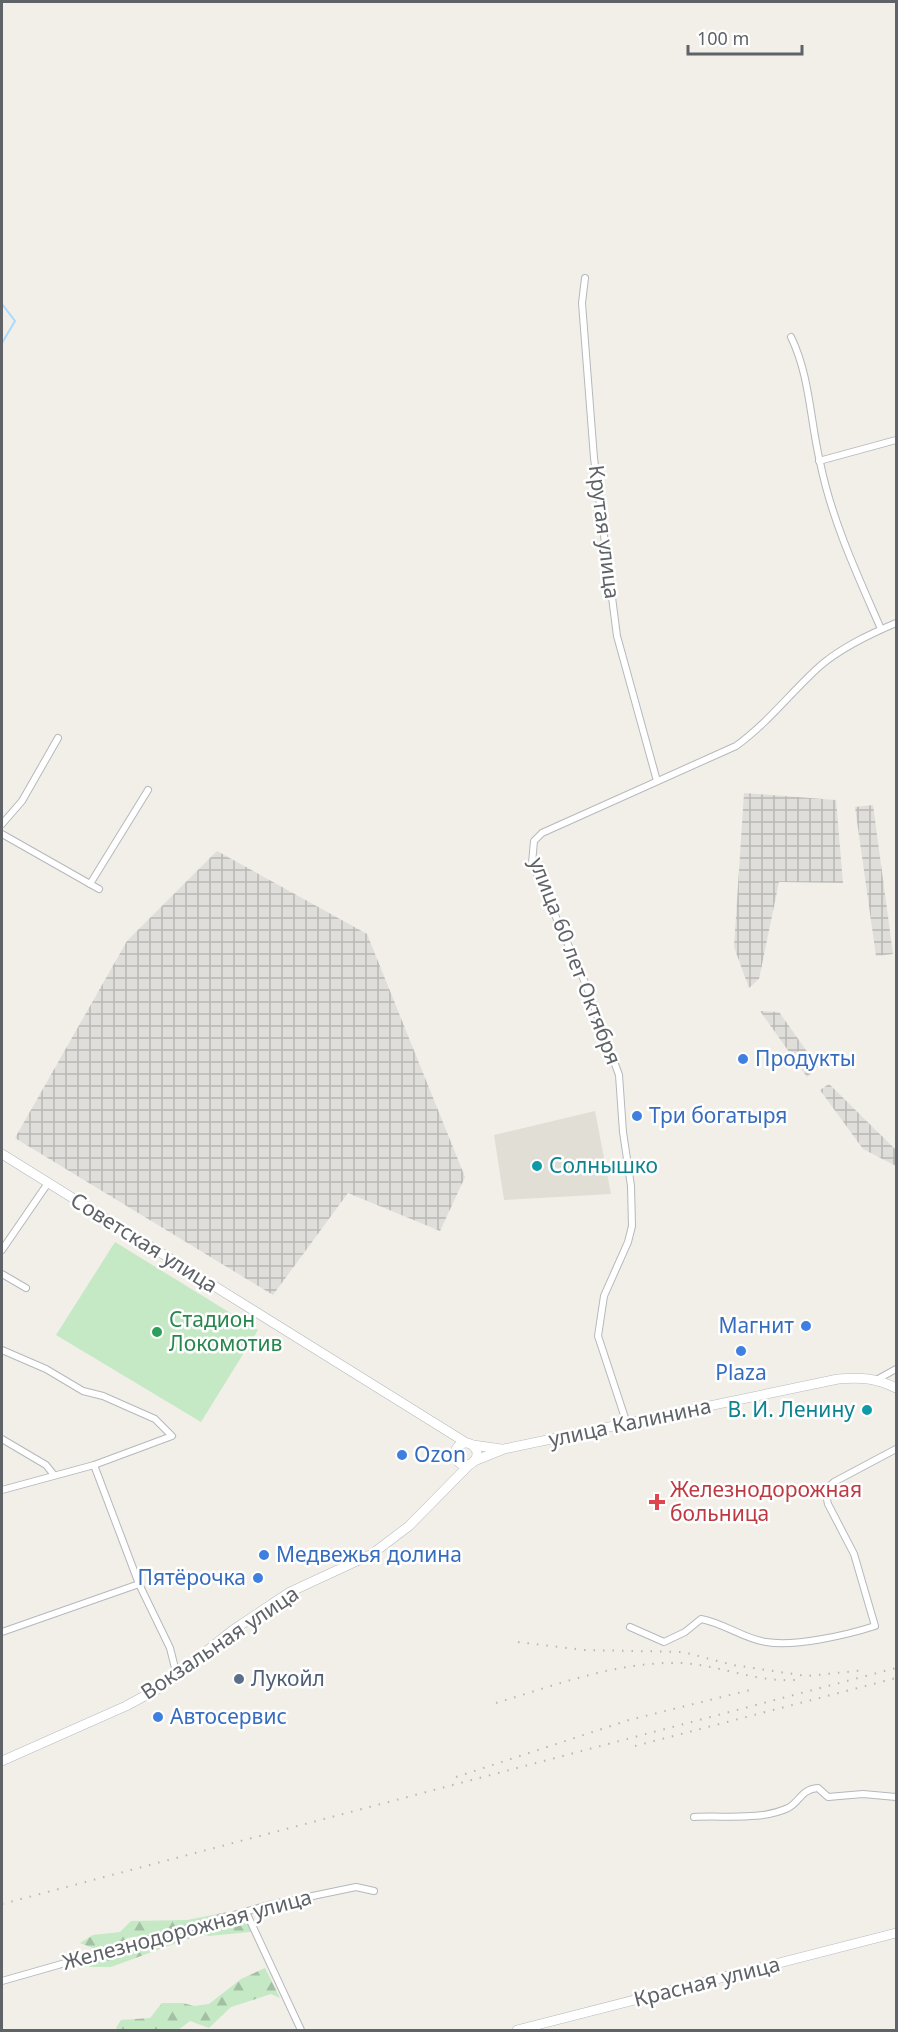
<svg xmlns="http://www.w3.org/2000/svg" width="898" height="2032" font-family="'Noto Sans',sans-serif">
  <defs>
    <pattern id="industrial-grid" width="8" height="8" patternUnits="userSpaceOnUse" patternTransform="scale(1.5)"><rect width="8" height="8" fill="#e0deda"/><path d="M0 4h8M4 0v8" fill="none" stroke="#b9b8b5"/></pattern>
    <pattern id="forest-firs" width="22" height="20" patternUnits="userSpaceOnUse" patternTransform="scale(1.5)"><rect width="22" height="20" fill="#c5e8c5"/><path d="M5 1l3.5 6h-7zM16 11l3.5 6h-7z" fill="#a3c0a4"/></pattern>
  </defs>
  <rect width="100%" height="100%" fill="#f1efe8"/>
  <g fill="url(#industrial-grid)">
    <path d="M 744,793 L 836,800 L 843,883 L 779,882 L 759,979 L 749,988 L 734,947 Z"/>
    <path d="M 873,805 L 893,954 L 876,956 L 855,807 Z"/>
    <path d="M 217,851 L 367,934 L 465,1177 L 440,1231 L 348,1193 L 273,1295 L 15,1138 L 127,941 Z"/>
    <path d="M 760,1011 L 779,1012 L 818,1067 L 807,1077 Z"/>
    <path d="M 829,1084 L 896,1150 L 896,1166 L 863,1149 L 820,1090 Z"/>
  </g>
  <path fill="#e1ded6" d="M 595,1111 L 611,1194 L 504,1200 L 494,1135 Z"/>
  <g fill="url(#forest-firs)">
    <path d="M 238,1910 L 166,1932 L 127,1938 L 120,1945 L 95,1949 L 80,1943 L 93,1935 L 120,1932 L 131,1921 L 187,1920 Z"/>
    <path d="M 233,1920 L 250,1924 L 253,1928 L 250,1932 L 209,1936 L 201,1934 L 111,1967 L 83,1967 L 118,1953 Z"/>
    <path d="M 265,1968 L 280,1998 L 271,1994 L 231,2007 L 209,2028 L 190,2021 L 178,2030 L 118,2030 L 116,2028 L 121,2020 L 150,2018 L 162,2003 L 183,2003 L 194,2006 L 209,2004 L 241,1979 Z"/>
  </g>
  <path fill="#c5e8c5" d="M 115,1242 L 258,1330 L 201,1422 L 56,1335 Z"/>
  <g fill="none" stroke-linecap="round" stroke-linejoin="round">
    <path stroke="#aadaff" stroke-width="2" d="M 2,304 L 15,321 L 2,343"/>
    <g stroke="#b5b8bc" stroke-width="8">
      <g id="street">
        <path d="M 585,278 L 582,303 L 594,458 L 617,636 L 657,781"/>
        <path d="M 791,337 C 810,376 810,420 820,462 C 832,521 857,574 881,629"/>
        <path d="M 819,461 L 896,440"/>
        <path d="M 2,824 L 22,801 L 58,738"/>
        <path d="M 2,834 L 99,889"/>
        <path d="M 90,884 L 148,790"/>
        <path d="M 2,1250 L 48,1183"/>
        <path d="M 2,1274 L 26,1288"/>
        <path d="M 2,1350 L 46,1369 L 83,1391 L 103,1396 L 155,1419 L 172,1436 L 94,1465 L 2,1490"/>
        <path d="M 878,1379 L 896,1369"/>
        <path d="M 627,1424 L 598,1336 L 604,1296 L 628,1242 L 632,1226 L 631,1186 L 623,1132 L 619,1075 L 586,985 L 532,863 L 534,841 L 542,833 L 736,746 C 768,723 791,692 820,666 C 842,647 870,634 896,623"/>
        <path d="M 2,1439 L 46,1465 L 54,1475"/>
        <path d="M 94,1465 L 139,1584 L 170,1648 L 177,1676"/>
        <path d="M 630,1627 L 664,1642 L 685,1632 L 701,1619 C 724,1623 744,1639 766,1642 C 795,1647 847,1635 875,1626 L 854,1554 L 828,1504 L 825,1490 L 834,1482 L 896,1449"/>
        <path d="M 2,1632 L 139,1584"/>
        <path d="M 694,1817 C 724,1815 760,1821 788,1808 C 800,1802 801,1789 818,1788 L 828,1797 L 863,1794 L 896,1797"/>
        <path d="M 246,1912 L 301,2030"/>
        <path d="M 2,1981 L 269,1905 L 356,1887 L 374,1891"/>
      </g>
    </g>
    <g stroke="#b6babf" stroke-width="10">
      <g id="secondary">
        <path d="M 2,1154 L 465,1442"/>
        <circle cx="466" cy="1454" r="11"/>
        <path d="M 473,1445 L 501,1449"/>
        <path d="M 474,1461 L 504,1449 L 838,1379 C 861,1377 876,1378 896,1388"/>
        <path d="M 2,1761 L 126,1706 L 163,1686 L 233,1630 L 290,1592 L 372,1554 L 409,1526 L 470,1464"/>
        <path d="M 517,2030 L 896,1933"/>
      </g>
    </g>
    <use href="#street" stroke="#fff" stroke-width="6"/>
    <use href="#secondary" stroke="#fff" stroke-width="9"/>
    <g stroke="#b6b7b8" stroke-width="2" stroke-dasharray="1.5 8" stroke-linecap="butt">
      <path d="M 518,1642 L 584,1650 L 683,1652 L 733,1665 L 807,1676 L 866,1670"/>
      <path d="M 496,1703 C 556,1685 618,1661 681,1663 C 719,1665 754,1682 795,1680"/>
      <path d="M 635,1746 L 896,1678"/>
      <path d="M 456,1777 L 629,1720 L 750,1690"/>
      <path d="M 2,1904 L 896,1668"/>
    </g>
  </g>
  <g fill="#3f7fe0" stroke="#fff" stroke-width="2">
    <circle cx="743" cy="1059" r="6"/>
    <circle cx="637" cy="1116" r="6"/>
    <circle cx="806" cy="1326" r="6"/>
    <circle cx="741" cy="1351" r="6"/>
    <circle cx="402" cy="1455" r="6"/>
    <circle cx="264" cy="1555" r="6"/>
    <circle cx="258" cy="1578" r="6"/>
    <circle cx="158" cy="1717" r="6"/>
  </g>
  <g fill="#0f9aa8" stroke="#fff" stroke-width="2">
    <circle cx="537" cy="1166" r="6"/>
    <circle cx="867" cy="1410" r="6"/>
  </g>
  <circle fill="#2e9e5b" stroke="#fff" stroke-width="2" cx="157" cy="1332" r="6"/>
  <path fill="#e0444e" stroke="#fff" stroke-width="2" d="M654 1493h6v6h6v6h-6v6h-6v-6h-6v-6h6z"/>
  <circle fill="#5c6f8a" stroke="#fff" stroke-width="2" cx="239" cy="1679" r="6"/>
  <g text-anchor="middle" stroke-width="5" stroke-linejoin="round" paint-order="stroke">
    <g font-size="21" fill="#5f6368" stroke="#fff">
      <text transform="translate(604 532) rotate(83)" y="7">Крутая улица</text>
      <text transform="translate(575 961) rotate(69)" y="7">улица 60 лет Октября</text>
      <text transform="translate(144 1243) rotate(32)" y="7">Советская улица</text>
      <text transform="translate(630 1423) rotate(-12)" y="7">улица Калинина</text>
      <text transform="translate(220 1643) rotate(-34)" y="7">Вокзальная улица</text>
      <text transform="translate(187 1930) rotate(-15)" y="7">Железнодорожная улица</text>
      <text transform="translate(707 1982) rotate(-14)" y="7">Красная улица</text>
    </g>
    <g font-size="21" fill="#366cbe" stroke="#fff" text-anchor="start">
      <text x="755" y="1066">Продукты</text>
      <text x="649" y="1123">Три богатыря</text>
      <text x="794" y="1333" text-anchor="end">Магнит</text>
      <text x="741" y="1380" text-anchor="middle">Plaza</text>
      <text x="414" y="1462">Ozon</text>
      <text x="276" y="1562">Медвежья долина</text>
      <text x="246" y="1585" text-anchor="end">Пятёрочка</text>
      <text x="170" y="1724">Автосервис</text>
    </g>
    <g font-size="21" fill="#0d838f" stroke="#fff" text-anchor="start">
      <text x="549" y="1173">Солнышко</text>
      <text x="855" y="1417" text-anchor="end">В. И. Ленину</text>
    </g>
    <g font-size="21" fill="#27864d" stroke="#fff" text-anchor="start">
      <text x="169" y="1327">Стадион<tspan x="169" dy="24">Локомотив</tspan></text>
    </g>
    <g font-size="21" fill="#be3a42" stroke="#fff" text-anchor="start">
      <text x="670" y="1497">Железнодорожная<tspan x="670" dy="24">больница</tspan></text>
    </g>
    <g font-size="21" fill="#4e5e75" stroke="#fff" text-anchor="start">
      <text x="251" y="1686">Лукойл</text>
    </g>
  </g>
  <rect width="898" height="2032" fill="none" stroke="#5f6368" stroke-width="6"/>
  <path d="M688 45v9h114v-9" fill="none" stroke="#5f6368" stroke-width="3"/>
  <text x="697" y="45" font-size="18" fill="#5f6368" stroke="#ffffff" stroke-width="4.5" paint-order="stroke">100 m</text>
</svg>
